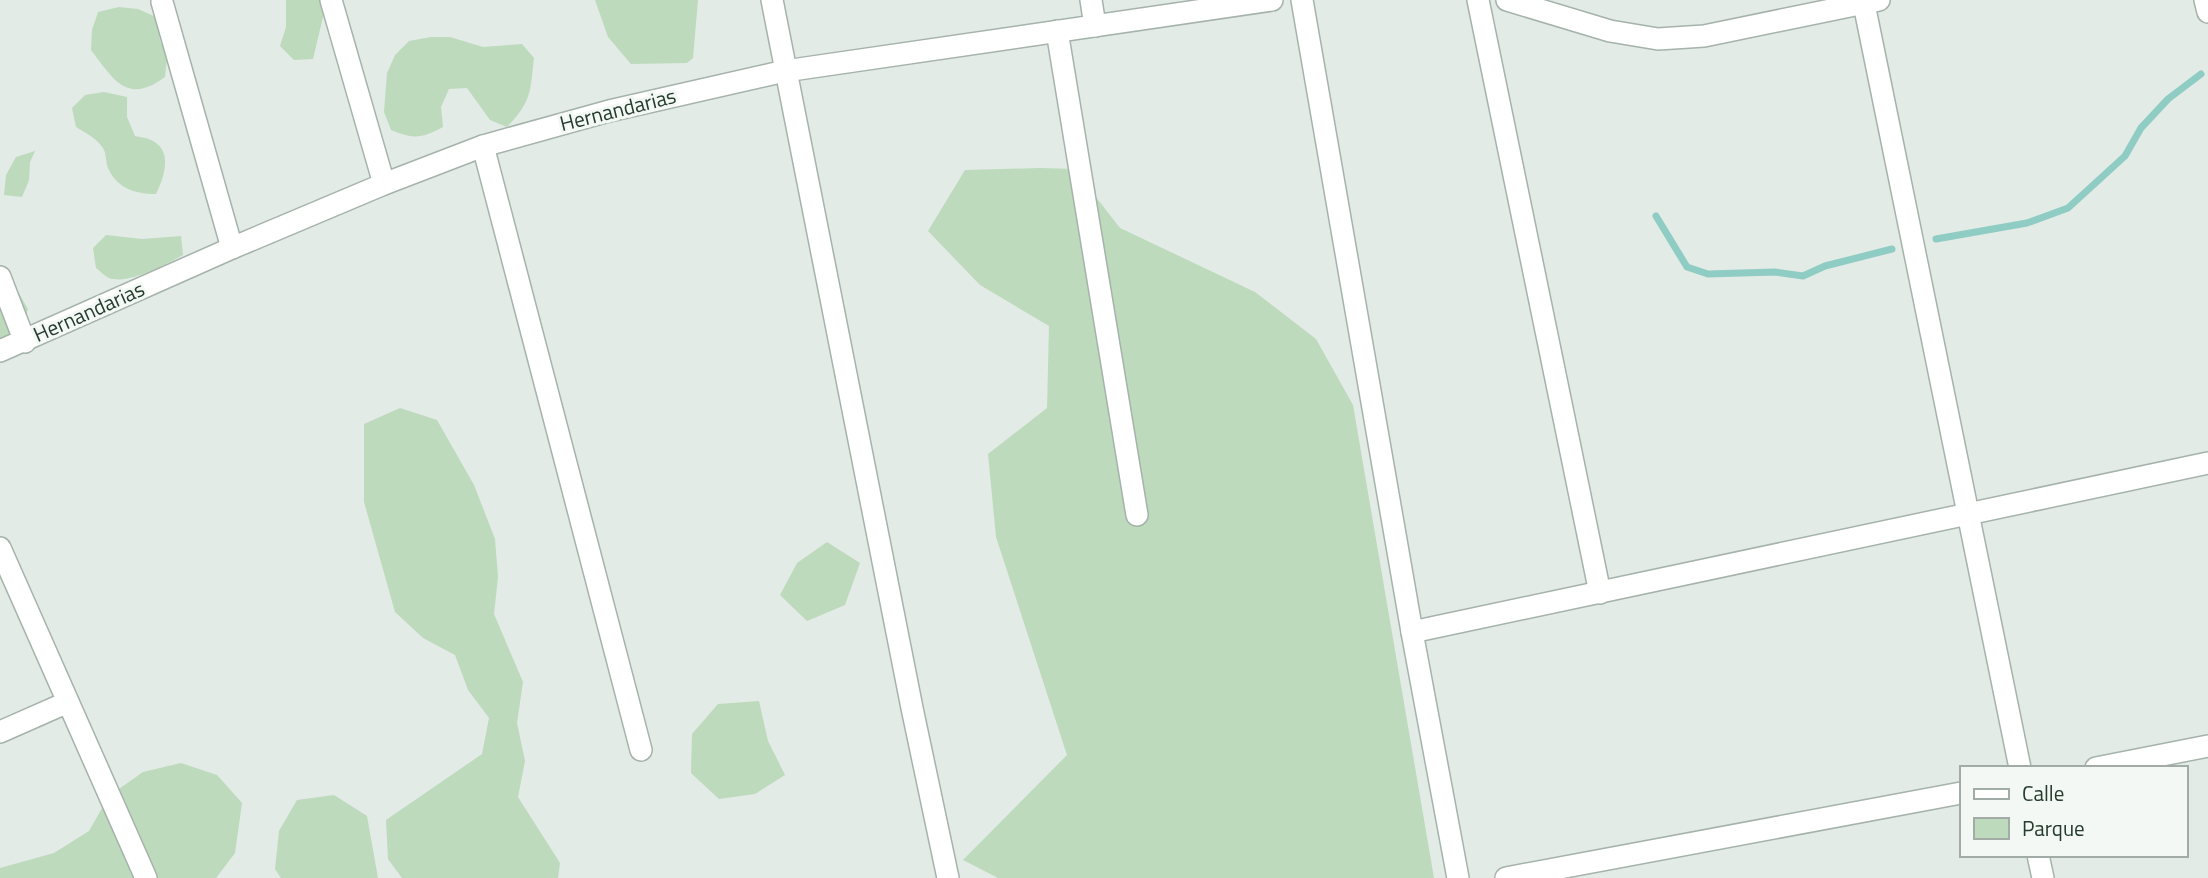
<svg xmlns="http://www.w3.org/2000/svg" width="2208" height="878" font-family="'Titillium Web',sans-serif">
  <rect width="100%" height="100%" fill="#e2ebe5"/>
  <g fill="#bddabd">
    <path d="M 286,0 L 327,0 L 313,59 L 294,60 L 280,46 L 286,27 Z"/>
    <path d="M 595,0 L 698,0 L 693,58 L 687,63 L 631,64 L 608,37 Z"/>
    <path d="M 119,7 L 138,9 L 156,17 L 160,40 L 167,58 L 165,77 C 127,105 114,80 91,50 L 92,30 L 98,12 Z"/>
    <path d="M 431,37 L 450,37 L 483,47 L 522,44 L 534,58 C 530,92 532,101 507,127 L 490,120 L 467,88 L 449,89 L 441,107 L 443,127 C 421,139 413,139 391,130 L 384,112 L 387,73 L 395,55 L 409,41 Z"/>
    <path d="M 104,92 L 127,97 L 127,117 L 135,136 C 140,137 148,138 153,141 C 173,152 164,178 156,194 C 137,194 118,189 109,170 C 105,163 107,154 103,148 C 96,138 86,133 76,127 L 72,108 L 85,95 Z"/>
    <path d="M 35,151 L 30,162 L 29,180 L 22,197 L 4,195 L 6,175 L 16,157 Z"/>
    <path d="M 1040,168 L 1074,169 L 1120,228 L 1255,292 L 1316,339 L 1353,405 L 1434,878 L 998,878 L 963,860 L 1067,755 L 996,537 L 988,454 L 1047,408 L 1049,326 L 980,285 L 928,231 L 965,170 Z"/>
    <path d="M 106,235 L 142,239 L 181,236 L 183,255 C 167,264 128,285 109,278 C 105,276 100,271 96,268 L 93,248 Z"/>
    <path d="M 18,292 L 28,309 L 22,328 L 0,343 L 0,303 L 4,302 Z"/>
    <path d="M 400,408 L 437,420 L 474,485 L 495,539 L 498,577 L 494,614 L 523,682 L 517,723 L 525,761 L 518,797 L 560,863 L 558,878 L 402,878 L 388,859 L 386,820 L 482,754 L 489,718 L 468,690 L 455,655 L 423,638 L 395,612 L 364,502 L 364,424 Z"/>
    <path d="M 827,542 L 860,563 L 845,605 L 807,621 L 780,595 L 797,563 Z"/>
    <path d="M 759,701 L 768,741 L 785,775 L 755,794 L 719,799 L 691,773 L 692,734 L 718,704 Z"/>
    <path d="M 181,763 L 217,775 L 242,803 L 235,853 L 216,878 L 0,878 L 0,868 L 54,853 L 89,831 L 109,796 L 143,772 Z"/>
    <path d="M 334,795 L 367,816 L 378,878 L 281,878 L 275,869 L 279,831 L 297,800 Z"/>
  </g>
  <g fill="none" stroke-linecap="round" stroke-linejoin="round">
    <g stroke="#8fccc4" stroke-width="7">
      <path d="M 1656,216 L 1687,267 L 1708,274 L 1775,272 L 1803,276 L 1825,266 L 1892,249"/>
      <path d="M 1936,239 L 2027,223 L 2068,208 L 2125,156 L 2141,128 L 2168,99 L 2201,74"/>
    </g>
    <g stroke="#a5b3aa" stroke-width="24">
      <g id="minor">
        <path d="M 331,0 L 384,184"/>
        <path d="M 772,0 L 912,708 L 948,878"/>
        <path d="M 1091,0 L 1095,26"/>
        <path d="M 1302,0 L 1412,632 L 1458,878"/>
        <path d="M 1478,0 L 1600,593"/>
        <path d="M 1507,0 L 1610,31 L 1658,39 L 1704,36 L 1879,0"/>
        <path d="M 2205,0 L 2208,12"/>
        <path d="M 162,2 L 232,248"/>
        <path d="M 1864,4 L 2020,768"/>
        <path d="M 1057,31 L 1137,515"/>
        <path d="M 483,146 L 641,750"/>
        <path d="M 0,277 L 25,342"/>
        <path d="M 0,351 L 232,248 L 384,184 L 483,146 L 609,111 L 785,71 L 1272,0"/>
        <path d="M 0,548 L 146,878"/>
        <path d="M 1412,632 L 2208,463"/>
        <path d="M 0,732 L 68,702"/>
        <path d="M 2096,768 L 2208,746"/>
        <path d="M 2038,855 L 2043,878"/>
        <path d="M 1506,878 L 1961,793"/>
      </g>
    </g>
    <use href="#minor" stroke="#fff" stroke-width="21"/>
  </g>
  <g text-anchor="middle" stroke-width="6" stroke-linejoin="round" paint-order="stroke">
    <g font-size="21" fill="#243b2e" stroke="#f3f8f4">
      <text transform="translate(618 110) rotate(-14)" y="7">Hernandarias</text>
      <text transform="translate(89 312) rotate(-24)" y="7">Hernandarias</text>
    </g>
  </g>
  <rect x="1960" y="766" width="228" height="91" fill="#f3f8f4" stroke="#a0aca5" stroke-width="2"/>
  <rect x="1974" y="789" width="35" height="10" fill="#ffffff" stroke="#a0aca5" stroke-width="2"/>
  <text x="2022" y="801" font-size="21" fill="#243b2e">Calle</text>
  <rect x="1974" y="818" width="35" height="21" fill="#bddabd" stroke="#a0aca5" stroke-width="2"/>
  <text x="2022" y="836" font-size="21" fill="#243b2e">Parque</text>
</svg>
